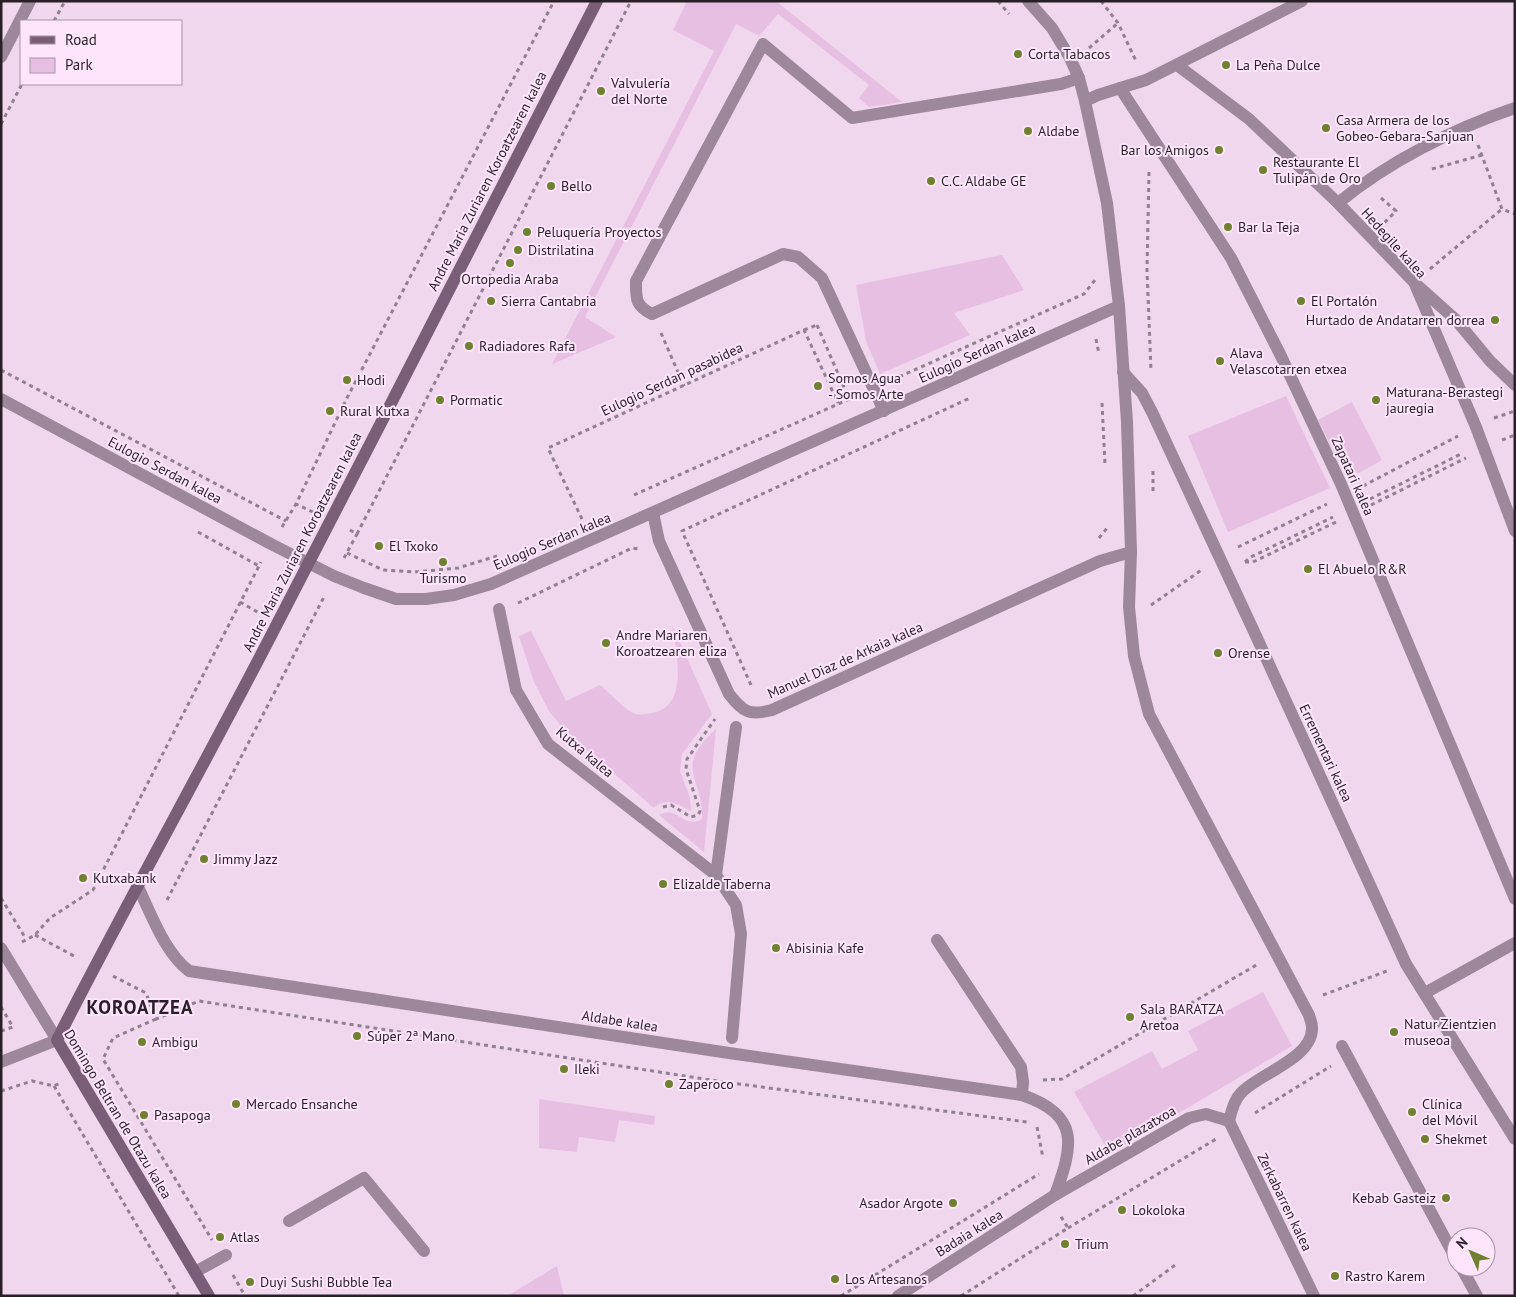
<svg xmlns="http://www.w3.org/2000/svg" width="1516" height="1297" font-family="'PT Sans',sans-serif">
  <rect width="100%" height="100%" fill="#f0d7ed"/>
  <g fill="#e7bfe3">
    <path d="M 687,1 L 776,1 L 902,102 L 869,107 L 859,98 L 869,85 L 778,14 L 759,36 L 736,24 L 585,317 L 616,337 L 552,364 L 714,51 L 673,30 Z"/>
    <path d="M 1002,255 L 1024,290 L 954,313 L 970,335 L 880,374 L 866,341 L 856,285 Z"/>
    <path d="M 1286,396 L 1330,488 L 1228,532 L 1188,436 Z"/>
    <path d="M 1352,402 L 1382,460 L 1359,473 L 1343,469 L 1318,420 Z"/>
    <path d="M 672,625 L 712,714 L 682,754 L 680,771 L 690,798 L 691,811 C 678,805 666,796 654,808 L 566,732 L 549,711 L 534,682 L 519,636 L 531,631 L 566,701 L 600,685 C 610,693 622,707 633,713 C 639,716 649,714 656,712 C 689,703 676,650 672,625 Z"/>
    <path d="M 716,729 L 704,852 L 659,815 C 678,804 682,830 702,819 C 704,776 672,770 716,729 Z"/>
    <path d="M 1263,992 L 1292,1046 L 1110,1154 L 1074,1092 L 1152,1051 L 1162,1069 L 1198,1050 L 1188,1031 Z"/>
    <path d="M 539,1099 L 655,1116 L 654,1125 L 619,1120 L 615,1142 L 579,1137 L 577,1152 L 539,1148 Z"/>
    <path d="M 557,1266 L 564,1296 L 507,1296 Z"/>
  </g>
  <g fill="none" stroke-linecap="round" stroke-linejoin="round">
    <g stroke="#91808f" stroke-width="3" stroke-dasharray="4 4" stroke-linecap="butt">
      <path d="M 998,1 L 1009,14"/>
      <path d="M 1101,1 L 1118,23 L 1136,61"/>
      <path d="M 54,21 L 65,1"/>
      <path d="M 1089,48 L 1118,23"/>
      <path d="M 1,124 L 22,84"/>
      <path d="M 1478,145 L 1502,209 L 1515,214"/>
      <path d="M 1432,169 L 1482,155"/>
      <path d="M 1149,172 L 1147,270 L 1151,371"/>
      <path d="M 1381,198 L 1396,211 L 1384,223"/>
      <path d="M 1430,269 L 1502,209"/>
      <path d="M 817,325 L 849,399"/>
      <path d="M 804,330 L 817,325"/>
      <path d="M 661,333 L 684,386"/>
      <path d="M 1096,339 L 1099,354"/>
      <path d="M 1,370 L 286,521"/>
      <path d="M 892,380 L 1084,294 L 1095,280"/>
      <path d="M 1102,403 L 1105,464"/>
      <path d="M 1494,418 L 1515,411"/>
      <path d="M 1502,440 L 1515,435"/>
      <path d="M 1363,486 L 1458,436"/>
      <path d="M 1153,491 L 1153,467"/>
      <path d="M 634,495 L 854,397"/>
      <path d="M 1370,499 L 1463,453"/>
      <path d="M 1371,505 L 1466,458"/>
      <path d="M 313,512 L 296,504 L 347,398 L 554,1"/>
      <path d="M 582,519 L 548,448 L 804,330 L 838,403"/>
      <path d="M 282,527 L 296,504"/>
      <path d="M 350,530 L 357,534 L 631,1"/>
      <path d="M 198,532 L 259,566"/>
      <path d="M 1099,538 L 1107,528"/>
      <path d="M 1238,547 L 1327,504"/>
      <path d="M 347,553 L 383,570 L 415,572 L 458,568 L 500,555"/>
      <path d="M 344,558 L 357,534"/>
      <path d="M 1245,562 L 1251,557 L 1333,517"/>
      <path d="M 1245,562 L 1253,562 L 1336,522"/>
      <path d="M 240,602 L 259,613"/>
      <path d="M 518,603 L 632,548 L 639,549"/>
      <path d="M 1151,605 L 1203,569"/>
      <path d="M 751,685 L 682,531 L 970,398"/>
      <path d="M 663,807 L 671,805 L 691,817 L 698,815 L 700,811 L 686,769 L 687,759 L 715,719"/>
      <path d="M 1,898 L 26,939"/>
      <path d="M 167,900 L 325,595"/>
      <path d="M 35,935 L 76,957"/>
      <path d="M 22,942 L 35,935 L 50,918 L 93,890 L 261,562"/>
      <path d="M 113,976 L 146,993 L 156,1019 L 199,1001 L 724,1082 L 1027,1122"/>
      <path d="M 1323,995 L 1387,971"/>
      <path d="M 1,1007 L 13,1027 L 1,1031"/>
      <path d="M 156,1019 L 113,1038 L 103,1059 L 212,1240"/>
      <path d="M 1043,1080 L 1062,1079 L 1258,964"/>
      <path d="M 54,1086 L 179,1296"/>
      <path d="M 1,1091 L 32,1081 L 54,1086 L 60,1083"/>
      <path d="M 1255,1113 L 1331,1066"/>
      <path d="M 1037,1127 L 1043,1158"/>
      <path d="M 1068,1228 L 1216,1139"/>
      <path d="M 233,1275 L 245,1296"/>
      <path d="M 841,1296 L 1039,1174"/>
      <path d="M 961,1296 L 1068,1228 L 1060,1215"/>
      <path d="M 1133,1296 L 1178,1263"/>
    </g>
    <g stroke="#9c889a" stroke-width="12">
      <path d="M 884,411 L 822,278 L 798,257 L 783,254 L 652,314 C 635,306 636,298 636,281 L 763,44 L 852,118 L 1061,84 L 1079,78"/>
      <path d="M 289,1221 L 364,1178 L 424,1251"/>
      <path d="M 195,1272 L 226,1255"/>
    </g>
    <g stroke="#9c889a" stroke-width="12">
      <path d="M 499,609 L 516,690 L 548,744 L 716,875 L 736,905 L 741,934 L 732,1038"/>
      <path d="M 716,875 L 736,727"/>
      <path d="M 1425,993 L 1515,943"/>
      <path d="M 1342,1046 L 1456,1259"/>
      <path d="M 1461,1267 L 1477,1296"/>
    </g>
    <g stroke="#9c889a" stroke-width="12">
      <path d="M 1028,1 L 1052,28 L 1070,58 L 1079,78 L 1085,101 L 1107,203 L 1119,306 L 1127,422 L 1131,552 L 1129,607 L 1134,656 L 1149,714 L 1309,1015 C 1310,1019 1312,1023 1312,1027 C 1314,1058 1258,1074 1241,1093 C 1234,1100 1231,1112 1229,1121"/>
      <path d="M 1,57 L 30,1"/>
      <path d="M 1177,65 L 1249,119 L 1338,203 L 1414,282 L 1476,427 L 1515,531"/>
      <path d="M 1120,88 L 1231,258 L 1280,354 L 1341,484 L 1515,899"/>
      <path d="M 1085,101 L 1098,95 L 1146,80 L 1302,1"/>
      <path d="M 1338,203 C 1388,162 1453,129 1515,108"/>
      <path d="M 1418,286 L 1456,320 L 1490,361 L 1515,385"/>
      <path d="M 1123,372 L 1142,393 L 1152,412 L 1257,638 L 1406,964 L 1515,1139"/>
      <path d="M 1,399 L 271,544 L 334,576 L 364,588 L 396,599 L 426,599 L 454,595 L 491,584 L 1119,306"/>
      <path d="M 653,513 L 659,541 L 729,694 C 743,712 749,716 772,710 L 1100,561 L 1131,552"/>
      <path d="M 137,885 C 151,913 164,952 189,971 L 729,1053 L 1022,1095 C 1081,1115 1073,1146 1055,1195"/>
      <path d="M 937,940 L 1021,1067 L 1023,1082 L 1022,1095"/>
      <path d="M 1,948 L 57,1040 L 1,1062"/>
      <path d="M 1229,1121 L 1314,1296"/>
      <path d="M 898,1296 L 1055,1195 L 1189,1118 L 1206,1114 L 1229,1121"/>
    </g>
    <path stroke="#7a5e77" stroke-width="12" d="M 209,1296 L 57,1040 C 128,900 205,764 277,624 C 385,417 490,209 597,1"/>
  </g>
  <g fill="#6f802e" stroke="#fee5fb" stroke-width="2">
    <circle cx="1018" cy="54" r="5"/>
    <circle cx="1226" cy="65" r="5"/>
    <circle cx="601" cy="91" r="5"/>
    <circle cx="1326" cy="128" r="5"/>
    <circle cx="1028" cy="131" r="5"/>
    <circle cx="1219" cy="150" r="5"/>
    <circle cx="1263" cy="170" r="5"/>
    <circle cx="931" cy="181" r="5"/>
    <circle cx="551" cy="186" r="5"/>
    <circle cx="1228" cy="227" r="5"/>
    <circle cx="527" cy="232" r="5"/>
    <circle cx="518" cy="250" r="5"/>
    <circle cx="510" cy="263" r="5"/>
    <circle cx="491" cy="301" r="5"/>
    <circle cx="1301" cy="301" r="5"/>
    <circle cx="1495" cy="320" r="5"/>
    <circle cx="469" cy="346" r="5"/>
    <circle cx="1220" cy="361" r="5"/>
    <circle cx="347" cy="380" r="5"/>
    <circle cx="818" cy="386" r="5"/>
    <circle cx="440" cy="400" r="5"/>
    <circle cx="1376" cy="400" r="5"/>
    <circle cx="330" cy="411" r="5"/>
    <circle cx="379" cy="546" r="5"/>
    <circle cx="443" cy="562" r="5"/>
    <circle cx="1308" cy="569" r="5"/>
    <circle cx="606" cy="643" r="5"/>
    <circle cx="1218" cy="653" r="5"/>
    <circle cx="204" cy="859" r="5"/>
    <circle cx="83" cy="878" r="5"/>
    <circle cx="663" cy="884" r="5"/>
    <circle cx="776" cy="948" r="5"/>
    <circle cx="1130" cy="1017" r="5"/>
    <circle cx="1394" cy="1032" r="5"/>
    <circle cx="357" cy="1036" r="5"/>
    <circle cx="142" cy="1042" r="5"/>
    <circle cx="564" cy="1069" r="5"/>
    <circle cx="669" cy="1084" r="5"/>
    <circle cx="236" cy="1104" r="5"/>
    <circle cx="1412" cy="1112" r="5"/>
    <circle cx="144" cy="1115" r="5"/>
    <circle cx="1425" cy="1139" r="5"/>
    <circle cx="1446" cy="1198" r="5"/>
    <circle cx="953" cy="1203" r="5"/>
    <circle cx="1122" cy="1210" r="5"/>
    <circle cx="220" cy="1237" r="5"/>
    <circle cx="1065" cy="1244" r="5"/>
    <circle cx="1335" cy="1276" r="5"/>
    <circle cx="835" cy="1279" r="5"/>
    <circle cx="250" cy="1282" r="5"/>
  </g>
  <g text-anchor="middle" stroke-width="4" stroke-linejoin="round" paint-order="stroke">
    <g font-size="14" fill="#281f27" stroke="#fee5fb" text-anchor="start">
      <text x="1028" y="59">Corta Tabacos</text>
      <text x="1236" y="70">La Peña Dulce</text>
      <text x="611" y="88">Valvulería<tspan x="611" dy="16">del Norte</tspan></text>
      <text x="1336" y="125">Casa Armera de los<tspan x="1336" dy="16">Gobeo-Gebara-Sanjuan</tspan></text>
      <text x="1038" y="136">Aldabe</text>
      <text x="1209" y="155" text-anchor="end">Bar los Amigos</text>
      <text x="1273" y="167">Restaurante El<tspan x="1273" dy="16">Tulipán de Oro</tspan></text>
      <text x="941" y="186">C.C. Aldabe GE</text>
      <text x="561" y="191">Bello</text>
      <text x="1238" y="232">Bar la Teja</text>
      <text x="537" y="237">Peluquería Proyectos</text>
      <text x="528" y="255">Distrilatina</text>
      <text x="510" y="284" text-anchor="middle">Ortopedia Araba</text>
      <text x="501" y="306">Sierra Cantabria</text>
      <text x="1311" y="306">El Portalón</text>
      <text x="1485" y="325" text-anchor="end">Hurtado de Andatarren dorrea</text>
      <text x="479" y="351">Radiadores Rafa</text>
      <text x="1230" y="358">Alava<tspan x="1230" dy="16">Velascotarren etxea</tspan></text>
      <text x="828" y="383">Somos Agua<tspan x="828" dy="16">- Somos Arte</tspan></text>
      <text x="357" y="385">Hodi</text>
      <text x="1386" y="397">Maturana-Berastegi<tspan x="1386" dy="16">jauregia</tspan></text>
      <text x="450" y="405">Pormatic</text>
      <text x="340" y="416">Rural Kutxa</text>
      <text x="389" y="551">El Txoko</text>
      <text x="1318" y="574">El Abuelo R&amp;R</text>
      <text x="443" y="583" text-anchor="middle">Turismo</text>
      <text x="616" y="640">Andre Mariaren<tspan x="616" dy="16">Koroatzearen eliza</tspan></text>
      <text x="1228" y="658">Orense</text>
      <text x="214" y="864">Jimmy Jazz</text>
      <text x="93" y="883">Kutxabank</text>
      <text x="673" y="889">Elizalde Taberna</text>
      <text x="786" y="953">Abisinia Kafe</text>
      <text x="1140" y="1014">Sala BARATZA<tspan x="1140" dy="16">Aretoa</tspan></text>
      <text x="1404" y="1029">Natur Zientzien<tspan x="1404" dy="16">museoa</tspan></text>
      <text x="367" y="1041">Súper 2ª Mano</text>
      <text x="152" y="1047">Ambigu</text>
      <text x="574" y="1074">Ileki</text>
      <text x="679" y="1089">Zaperoco</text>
      <text x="246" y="1109">Mercado Ensanche</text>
      <text x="1422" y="1109">Clínica<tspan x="1422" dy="16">del Móvil</tspan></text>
      <text x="154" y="1120">Pasapoga</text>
      <text x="1435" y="1144">Shekmet</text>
      <text x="1436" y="1203" text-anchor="end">Kebab Gasteiz</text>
      <text x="943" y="1208" text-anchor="end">Asador Argote</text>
      <text x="1132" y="1215">Lokoloka</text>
      <text x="230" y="1242">Atlas</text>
      <text x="1075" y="1249">Trium</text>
      <text x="1345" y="1281">Rastro Karem</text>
      <text x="845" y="1284">Los Artesanos</text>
      <text x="260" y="1287">Duyi Sushi Bubble Tea</text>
    </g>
    <g font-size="14" fill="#281f27" stroke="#fee5fb">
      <text transform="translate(487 181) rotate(-63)" y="5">Andre Maria Zuriaren Koroatzearen kalea</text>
      <text transform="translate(1394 243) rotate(48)" y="5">Hedegile kalea</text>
      <text transform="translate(977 353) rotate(-24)" y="5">Eulogio Serdan kalea</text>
      <text transform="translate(672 379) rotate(-25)" y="5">Eulogio Serdan pasabidea</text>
      <text transform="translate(165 470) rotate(28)" y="5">Eulogio Serdan kalea</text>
      <text transform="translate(1353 476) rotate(66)" y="5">Zapatari kalea</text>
      <text transform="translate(552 541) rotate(-23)" y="5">Eulogio Serdan kalea</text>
      <text transform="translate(302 542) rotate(-63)" y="5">Andre Maria Zuriaren Koroatzearen kalea</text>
      <text transform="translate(845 660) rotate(-24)" y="5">Manuel Diaz de Arkaia kalea</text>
      <text transform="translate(585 752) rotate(40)" y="5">Kutxa kalea</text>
      <text transform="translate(1326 753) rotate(65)" y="5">Errementari kalea</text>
      <text transform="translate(620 1021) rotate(9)" y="5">Aldabe kalea</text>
      <text transform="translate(118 1114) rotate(59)" y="5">Domingo Beltran de Otazu kalea</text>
      <text transform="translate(1130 1135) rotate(-30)" y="5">Aldabe plazatxoa</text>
      <text transform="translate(1285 1202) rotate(64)" y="5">Zerkabarren kalea</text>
      <text transform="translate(969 1233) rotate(-32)" y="5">Badaia kalea</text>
    </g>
    <g font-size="19" font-weight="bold" letter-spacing="1" fill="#281f27" stroke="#fee5fb">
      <text x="140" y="1014">KOROATZEA</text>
    </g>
  </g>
  <rect width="1516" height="1297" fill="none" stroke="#281f27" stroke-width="5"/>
  <rect x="20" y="20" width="162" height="65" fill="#fee5fb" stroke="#a896a6"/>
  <rect x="30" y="36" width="25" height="8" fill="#7a5e77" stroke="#a896a6"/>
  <text x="65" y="45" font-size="15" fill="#281f27">Road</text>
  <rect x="30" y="58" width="25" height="15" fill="#e7bfe3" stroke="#a896a6"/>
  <text x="65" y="70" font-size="15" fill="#281f27">Park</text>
  <g transform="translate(1471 1252) rotate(315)"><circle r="24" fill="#fee5fb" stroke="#a896a6"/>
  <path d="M0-4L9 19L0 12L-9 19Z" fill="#6f802e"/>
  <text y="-8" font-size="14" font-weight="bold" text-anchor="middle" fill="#281f27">N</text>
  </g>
</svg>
